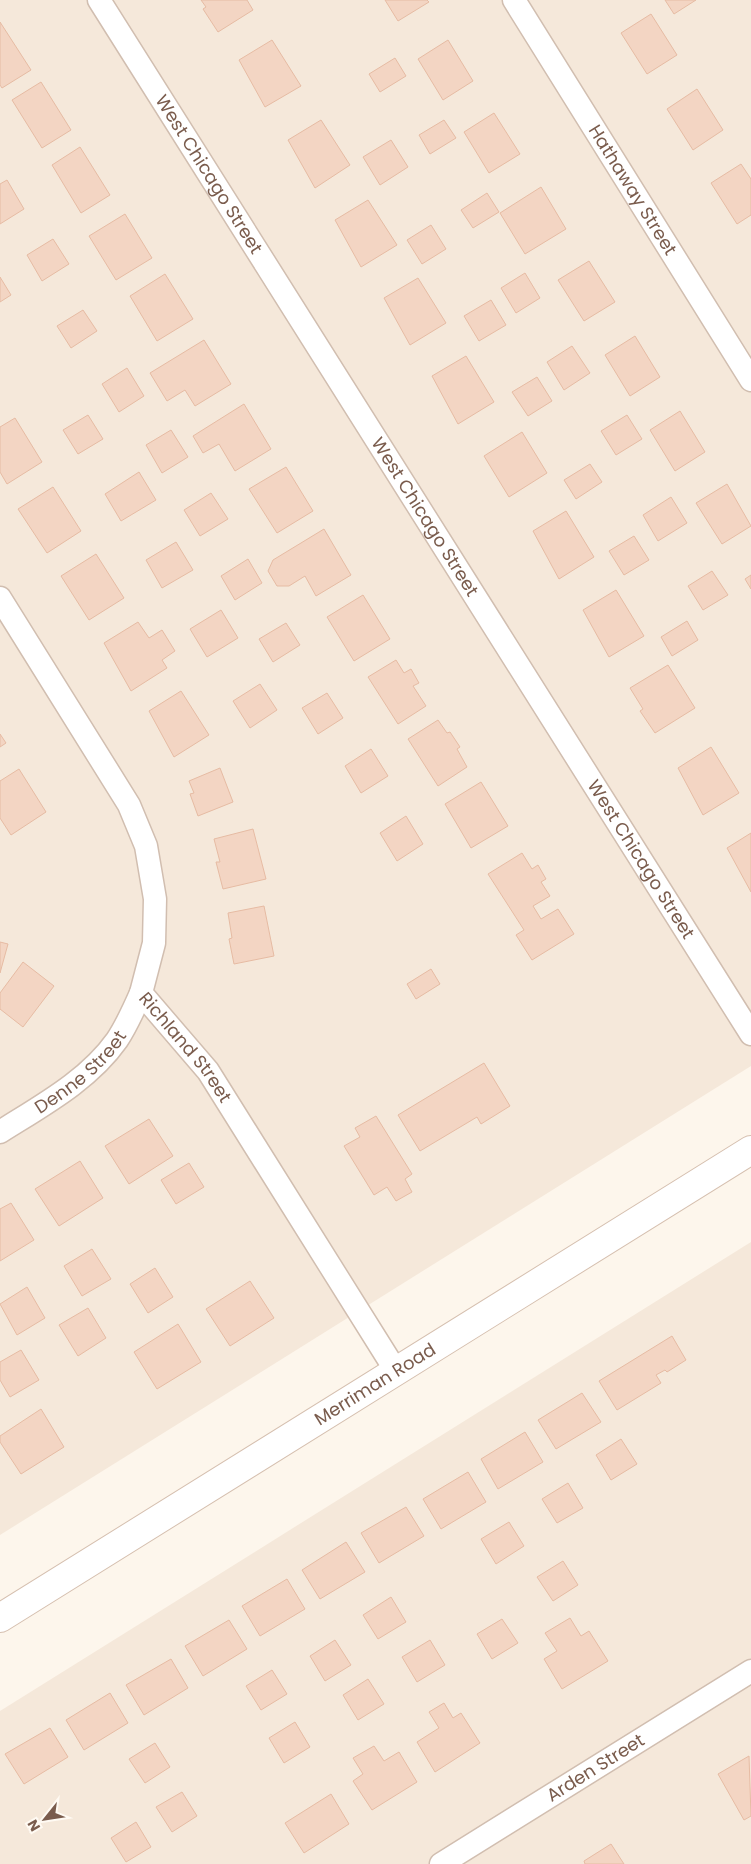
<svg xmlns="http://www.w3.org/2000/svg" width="751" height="1864" font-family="Poppins,sans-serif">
  <rect width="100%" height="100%" fill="#fdf6ec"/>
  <g fill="#f5e8da">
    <path d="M 0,0 L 751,0 L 751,1066 L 0,1535 Z"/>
    <path d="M 751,1242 L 751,1864 L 0,1864 L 0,1711 Z"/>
  </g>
  <g fill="#f3d5c3" stroke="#e6bba3">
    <path d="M 201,0 L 247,0 L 253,10 L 218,32 L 203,9 L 206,7 Z"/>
    <path d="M 385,0 L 427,0 L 429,2 L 398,21 Z"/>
    <path d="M 665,0 L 696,0 L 674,14 Z"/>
    <path d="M 651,14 L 677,55 L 647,74 L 621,33 Z"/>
    <path d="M 0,22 L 31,70 L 2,88 L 0,85 Z"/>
    <path d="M 272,40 L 301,86 L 265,107 L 239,60 Z"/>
    <path d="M 448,40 L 473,81 L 443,100 L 418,59 Z"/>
    <path d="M 395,58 L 406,76 L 380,92 L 369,74 Z"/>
    <path d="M 41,82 L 71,130 L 42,148 L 12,100 Z"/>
    <path d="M 697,89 L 723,130 L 693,150 L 667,109 Z"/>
    <path d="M 494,113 L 520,154 L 489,173 L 464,132 Z"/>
    <path d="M 321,120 L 350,165 L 315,188 L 288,140 Z"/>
    <path d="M 444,120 L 456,138 L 430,154 L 419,135 Z"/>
    <path d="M 391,140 L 408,167 L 380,185 L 363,157 Z"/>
    <path d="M 80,147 L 110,195 L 81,213 L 52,165 Z"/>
    <path d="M 741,164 L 751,179 L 751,215 L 737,224 L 711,183 Z"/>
    <path d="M 7,180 L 24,209 L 0,224 L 0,184 Z"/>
    <path d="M 541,187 L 566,229 L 525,254 L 500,213 Z"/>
    <path d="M 487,193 L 499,212 L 473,228 L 461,210 Z"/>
    <path d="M 368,200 L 397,245 L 361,267 L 335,220 Z"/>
    <path d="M 125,214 L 152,258 L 116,280 L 89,236 Z"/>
    <path d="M 431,225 L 446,249 L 422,264 L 407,240 Z"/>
    <path d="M 53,239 L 69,264 L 42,281 L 27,255 Z"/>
    <path d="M 589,261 L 615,302 L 584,321 L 558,280 Z"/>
    <path d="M 525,273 L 540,298 L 516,313 L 501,288 Z"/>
    <path d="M 165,274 L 193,319 L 157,341 L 130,296 Z"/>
    <path d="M 0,277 L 11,295 L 0,302 Z"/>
    <path d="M 418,278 L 446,323 L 410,345 L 384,298 Z"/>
    <path d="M 491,300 L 506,325 L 479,341 L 464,316 Z"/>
    <path d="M 83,310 L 97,331 L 71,348 L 57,326 Z"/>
    <path d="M 635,336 L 660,377 L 630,396 L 605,355 Z"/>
    <path d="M 204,340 L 231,384 L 195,406 L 185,390 L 167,401 L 150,373 Z"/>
    <path d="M 572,346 L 590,373 L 564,390 L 547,362 Z"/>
    <path d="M 466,356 L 494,402 L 458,424 L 432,376 Z"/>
    <path d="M 127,368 L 144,396 L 119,412 L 102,384 Z"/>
    <path d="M 537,377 L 552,401 L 528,416 L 512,392 Z"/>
    <path d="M 244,404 L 271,449 L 235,471 L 219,444 L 203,453 L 193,436 Z"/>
    <path d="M 680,411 L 705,452 L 675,471 L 650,430 Z"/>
    <path d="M 88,415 L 103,439 L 78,454 L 63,430 Z"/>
    <path d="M 627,415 L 642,439 L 616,455 L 601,431 Z"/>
    <path d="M 15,418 L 42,462 L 7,484 L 0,472 L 0,427 Z"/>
    <path d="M 171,430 L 188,457 L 162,473 L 146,445 Z"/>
    <path d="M 522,432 L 547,473 L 509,497 L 484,456 Z"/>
    <path d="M 590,464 L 602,482 L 576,499 L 564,480 Z"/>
    <path d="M 286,467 L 313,511 L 277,533 L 249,489 Z"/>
    <path d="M 139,472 L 156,500 L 121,521 L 105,494 Z"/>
    <path d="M 727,484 L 751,526 L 722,544 L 696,503 Z"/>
    <path d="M 53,487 L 81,531 L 47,553 L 18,509 Z"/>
    <path d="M 211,493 L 228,519 L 200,536 L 184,510 Z"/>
    <path d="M 671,497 L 687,523 L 658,541 L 643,515 Z"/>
    <path d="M 566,511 L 594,557 L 559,579 L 533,531 Z"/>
    <path d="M 324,529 L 351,575 L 316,596 L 305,576 L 289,586 L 277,586 L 268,571 L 273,560 Z"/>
    <path d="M 634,536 L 649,560 L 624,575 L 609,551 Z"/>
    <path d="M 176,542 L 193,570 L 162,588 L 146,560 Z"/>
    <path d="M 96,554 L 124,598 L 89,620 L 61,576 Z"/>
    <path d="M 248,559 L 262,583 L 235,600 L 221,576 Z"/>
    <path d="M 712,571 L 728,595 L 703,610 L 688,586 Z"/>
    <path d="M 751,575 L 751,589 L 745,579 Z"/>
    <path d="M 616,590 L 644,636 L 609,657 L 583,610 Z"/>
    <path d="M 363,595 L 390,639 L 354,661 L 327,617 Z"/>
    <path d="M 221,610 L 238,638 L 207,657 L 190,629 Z"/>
    <path d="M 687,621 L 698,640 L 672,656 L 661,637 Z"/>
    <path d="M 138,622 L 149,638 L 162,630 L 175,651 L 162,660 L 167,668 L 131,691 L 104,643 Z"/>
    <path d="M 286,623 L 300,645 L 273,662 L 259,639 Z"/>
    <path d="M 396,660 L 404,673 L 411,669 L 419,683 L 413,686 L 426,706 L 398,724 L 368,677 Z"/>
    <path d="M 668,665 L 695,708 L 655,733 L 640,711 L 643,709 L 630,688 Z"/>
    <path d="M 260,684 L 277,710 L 250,728 L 233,701 Z"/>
    <path d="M 181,691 L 209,735 L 174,757 L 149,711 Z"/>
    <path d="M 327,693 L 343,718 L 318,734 L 302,708 Z"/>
    <path d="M 438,720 L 447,733 L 450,732 L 460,747 L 457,749 L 467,767 L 438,786 L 408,739 Z"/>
    <path d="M 0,734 L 6,743 L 0,747 Z"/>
    <path d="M 711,747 L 739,793 L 703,815 L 678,768 Z"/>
    <path d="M 371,749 L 388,776 L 361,793 L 345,766 Z"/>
    <path d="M 220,768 L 233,802 L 198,816 L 190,794 L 194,793 L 189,781 Z"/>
    <path d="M 19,769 L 46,812 L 11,835 L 0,818 L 0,781 Z"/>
    <path d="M 481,782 L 508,826 L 471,848 L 445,804 Z"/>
    <path d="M 406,816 L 423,844 L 397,861 L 380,833 Z"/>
    <path d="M 253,829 L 266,879 L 223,889 L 216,862 L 220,862 L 214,839 Z"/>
    <path d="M 751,833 L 751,892 L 727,848 Z"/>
    <path d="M 522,853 L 532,869 L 538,865 L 546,879 L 541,882 L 550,896 L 533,906 L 541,919 L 558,909 L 574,934 L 532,960 L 516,935 L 524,930 L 488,874 Z"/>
    <path d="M 264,906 L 274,956 L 234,964 L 229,939 L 232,938 L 228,913 Z"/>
    <path d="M 0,942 L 8,944 L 0,973 Z"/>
    <path d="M 23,962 L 54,986 L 23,1027 L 0,1009 L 0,993 Z"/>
    <path d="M 431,969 L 440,984 L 416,999 L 407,984 Z"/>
    <path d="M 484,1063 L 510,1106 L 481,1124 L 477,1117 L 420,1151 L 398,1115 Z"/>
    <path d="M 376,1116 L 412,1174 L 405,1179 L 412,1192 L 396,1201 L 387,1187 L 374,1195 L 344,1146 L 360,1137 L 355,1128 Z"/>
    <path d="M 149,1119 L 173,1156 L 129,1184 L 105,1146 Z"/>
    <path d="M 80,1161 L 103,1198 L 59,1226 L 35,1189 Z"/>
    <path d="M 189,1163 L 204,1187 L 176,1204 L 161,1180 Z"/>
    <path d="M 11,1203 L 34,1240 L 0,1261 L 0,1209 Z"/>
    <path d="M 92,1249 L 111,1279 L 82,1296 L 64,1266 Z"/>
    <path d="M 155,1268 L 173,1297 L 148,1313 L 130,1284 Z"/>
    <path d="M 250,1281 L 274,1318 L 230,1346 L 206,1309 Z"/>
    <path d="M 27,1287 L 45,1318 L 17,1335 L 0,1304 Z"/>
    <path d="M 88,1308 L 106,1338 L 78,1356 L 59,1325 Z"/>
    <path d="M 178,1324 L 201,1362 L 157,1389 L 134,1352 Z"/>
    <path d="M 672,1336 L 686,1360 L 667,1372 L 665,1370 L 656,1375 L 661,1383 L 617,1410 L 599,1381 Z"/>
    <path d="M 21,1350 L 39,1380 L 10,1397 L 0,1380 L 0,1362 Z"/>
    <path d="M 582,1393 L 601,1422 L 556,1449 L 538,1420 Z"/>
    <path d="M 41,1409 L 64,1447 L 21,1474 L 0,1442 L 0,1436 Z"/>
    <path d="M 525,1432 L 543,1462 L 498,1489 L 481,1459 Z"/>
    <path d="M 621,1439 L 637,1464 L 611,1480 L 596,1455 Z"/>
    <path d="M 468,1472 L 486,1502 L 441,1529 L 423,1499 Z"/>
    <path d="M 568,1483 L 583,1508 L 557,1523 L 542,1499 Z"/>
    <path d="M 406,1507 L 424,1536 L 379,1563 L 361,1533 Z"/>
    <path d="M 509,1522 L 524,1546 L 496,1564 L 481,1539 Z"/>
    <path d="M 346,1542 L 365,1572 L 320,1599 L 302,1570 Z"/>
    <path d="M 563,1561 L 578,1585 L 553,1601 L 537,1577 Z"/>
    <path d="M 287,1579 L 305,1609 L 260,1636 L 242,1606 Z"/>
    <path d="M 391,1597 L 406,1622 L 378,1639 L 363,1615 Z"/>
    <path d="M 570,1618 L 581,1636 L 589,1631 L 608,1661 L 562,1689 L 544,1659 L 557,1651 L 545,1633 Z"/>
    <path d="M 502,1619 L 518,1643 L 492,1659 L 477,1634 Z"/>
    <path d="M 229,1620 L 247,1649 L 203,1676 L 185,1646 Z"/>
    <path d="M 335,1640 L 351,1665 L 325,1681 L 310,1656 Z"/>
    <path d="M 430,1640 L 445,1665 L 417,1682 L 402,1657 Z"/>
    <path d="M 171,1659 L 188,1688 L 144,1715 L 126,1685 Z"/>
    <path d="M 272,1670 L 287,1694 L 261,1710 L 246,1686 Z"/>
    <path d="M 368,1679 L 384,1704 L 358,1720 L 343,1695 Z"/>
    <path d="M 110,1693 L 128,1723 L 84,1750 L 66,1720 Z"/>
    <path d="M 444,1703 L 453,1718 L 461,1713 L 480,1743 L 435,1772 L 417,1742 L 439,1728 L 429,1712 Z"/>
    <path d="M 295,1722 L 310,1747 L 284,1763 L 269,1738 Z"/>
    <path d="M 50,1728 L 68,1757 L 24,1784 L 5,1754 Z"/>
    <path d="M 155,1743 L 170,1767 L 145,1783 L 129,1759 Z"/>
    <path d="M 374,1746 L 384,1761 L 399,1752 L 417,1782 L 372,1810 L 353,1781 L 363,1774 L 353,1758 Z"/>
    <path d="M 749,1756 L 751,1816 L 744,1820 L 718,1774 Z"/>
    <path d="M 182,1792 L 197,1816 L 172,1832 L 156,1807 Z"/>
    <path d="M 331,1794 L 349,1824 L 304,1853 L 285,1823 Z"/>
    <path d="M 136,1822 L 151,1847 L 126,1862 L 111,1838 Z"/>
    <path d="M 611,1844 L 624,1864 L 585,1864 L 584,1861 Z"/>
  </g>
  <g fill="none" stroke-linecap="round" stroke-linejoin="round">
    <g stroke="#d1beb0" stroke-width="25">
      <g id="minor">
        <path id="s1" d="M 99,0 L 751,1034"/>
        <path id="s2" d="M 514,0 L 751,380"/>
        <path id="s3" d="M 0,598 L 129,805 L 146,846 L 155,899 L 154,943 L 141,993 L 208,1071 L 396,1371"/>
        <path id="s4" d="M 0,1132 C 41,1106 88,1081 117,1040 C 127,1025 134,1009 141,993"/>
        <path id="s5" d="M 441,1864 L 751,1671"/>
      </g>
    </g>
    <g stroke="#d6c0b0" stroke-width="30">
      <g id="secondary">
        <path id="s6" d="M 0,1618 L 751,1150"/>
      </g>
    </g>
    <use href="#minor" stroke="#fff" stroke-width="22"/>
    <use href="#secondary" stroke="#fff" stroke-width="28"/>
  </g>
  <g text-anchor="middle" stroke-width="5" stroke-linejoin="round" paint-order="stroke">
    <g font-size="18" fill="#7a5c4d" stroke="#fffaf3">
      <text dy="6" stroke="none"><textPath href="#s1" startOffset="206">West Chicago Street</textPath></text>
      <text dy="6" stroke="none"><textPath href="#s2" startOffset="224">Hathaway Street</textPath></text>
      <text dy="6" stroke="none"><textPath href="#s1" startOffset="611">West Chicago Street</textPath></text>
      <text dy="6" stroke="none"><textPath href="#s1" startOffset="1016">West Chicago Street</textPath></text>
      <text dy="6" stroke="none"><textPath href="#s3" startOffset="508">Richland Street</textPath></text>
      <text dy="6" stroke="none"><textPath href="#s4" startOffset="101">Denne Street</textPath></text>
      <text dy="6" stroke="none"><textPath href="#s6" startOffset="442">Merriman Road</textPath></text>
      <text dy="6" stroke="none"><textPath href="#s5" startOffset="182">Arden Street</textPath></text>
    </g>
  </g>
  <g transform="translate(45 1819) rotate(240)" stroke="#fffaf3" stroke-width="4" paint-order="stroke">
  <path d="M0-4L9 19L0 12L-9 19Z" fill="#7a5c4d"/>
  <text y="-8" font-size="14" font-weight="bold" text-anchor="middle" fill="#7a5c4d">N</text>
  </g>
</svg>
